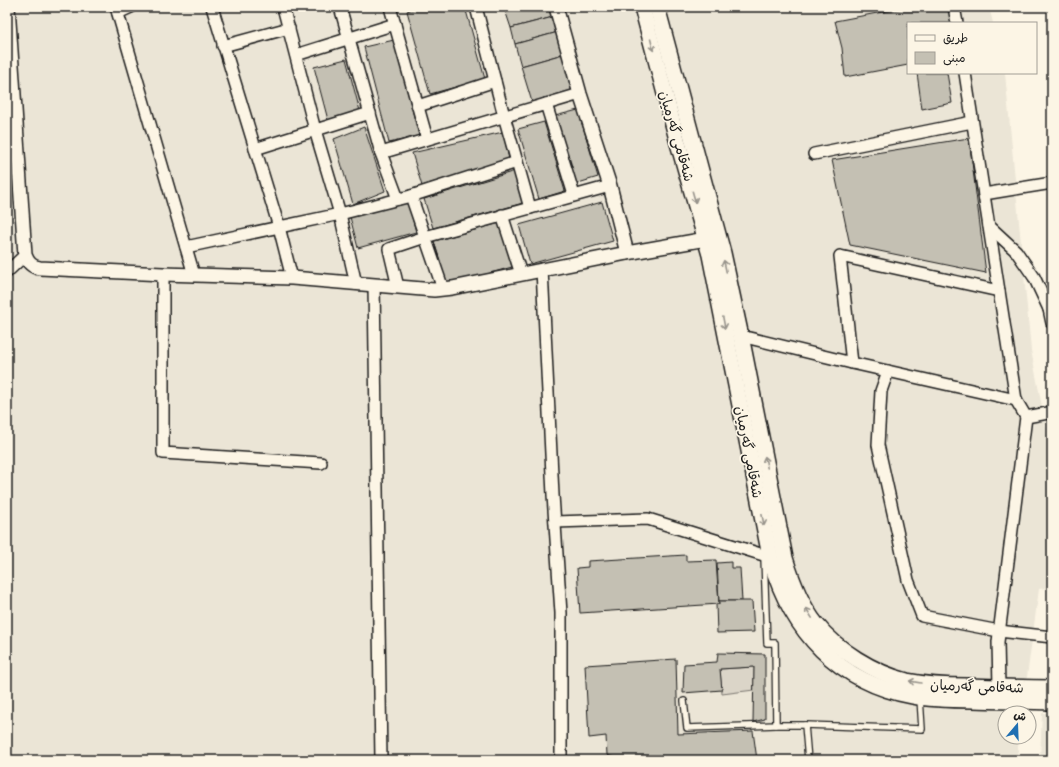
<svg xmlns="http://www.w3.org/2000/svg" width="1059" height="767" font-family="Mynerve,'Playpen Sans Arabic',sans-serif">
  <rect width="100%" height="100%" fill="#fcf5e5"/>
  <filter id="ink" filterUnits="userSpaceOnUse"><feTurbulence type="fractalNoise" baseFrequency=".025" numOctaves="2"/><feDisplacementMap in="SourceGraphic" scale="8" xChannelSelector="R" yChannelSelector="G"/><feConvolveMatrix kernelMatrix="1 2 1 2 8 2 1 2 1" color-interpolation-filters="sRGB"/></filter>
  <g filter="url(#ink)">
    <g fill="#ebe5d6">
      <path d="M 7,7 L 989,7 L 993,23 L 908,23 L 908,73 L 1005,73 L 1031,350 L 1052,458 L 1052,587 L 1039,589 L 1022,713 L 1005,713 L 1005,737 L 1019,737 L 1017,760 L 7,760 Z"/>
      <path d="M 1042,713 L 1052,713 L 1052,760 L 1040,760 Z"/>
    </g>
    <path fill="#dbd5c8" stroke="#7c7872" d="M 754,667 L 754,690 L 722,694 L 720,669 Z"/>
    <g fill="#c4c0b3" stroke="#1c1c1c">
      <path d="M 419,7 L 465,7 L 485,79 L 430,94 L 407,11 Z"/>
      <path d="M 504,7 L 550,7 L 553,17 L 511,28 Z"/>
      <path d="M 909,7 L 950,7 L 953,23 L 908,23 L 908,65 L 845,77 L 842,48 L 835,21 Z"/>
      <path d="M 553,17 L 558,32 L 515,44 L 511,28 Z"/>
      <path d="M 558,32 L 563,54 L 521,66 L 515,44 Z"/>
      <path d="M 394,40 L 419,136 L 389,143 L 364,47 Z"/>
      <path d="M 563,54 L 574,90 L 532,102 L 521,66 Z"/>
      <path d="M 346,59 L 360,111 L 328,120 L 314,67 Z"/>
      <path d="M 917,73 L 947,73 L 952,103 L 922,109 Z"/>
      <path d="M 578,110 L 598,177 L 575,184 L 555,116 Z"/>
      <path d="M 544,122 L 565,191 L 539,199 L 518,129 Z"/>
      <path d="M 364,127 L 385,191 L 353,204 L 334,139 Z"/>
      <path d="M 503,132 L 509,159 L 422,186 L 412,153 Z"/>
      <path d="M 969,138 L 986,273 L 850,245 L 832,160 Z"/>
      <path d="M 515,171 L 523,203 L 433,228 L 424,199 Z"/>
      <path d="M 408,202 L 416,232 L 358,248 L 350,217 Z"/>
      <path d="M 602,202 L 613,241 L 530,264 L 519,225 Z"/>
      <path d="M 500,223 L 512,267 L 447,285 L 434,241 Z"/>
      <path d="M 686,555 L 686,561 L 716,560 L 719,604 L 580,613 L 577,568 L 588,567 L 588,561 Z"/>
      <path d="M 731,562 L 731,568 L 740,568 L 742,601 L 719,601 L 717,563 Z"/>
      <path d="M 719,601 L 752,601 L 754,632 L 717,633 L 716,604 L 719,604 Z"/>
      <path d="M 718,653 L 765,654 L 765,719 L 753,722 L 754,667 L 720,669 L 722,690 L 683,693 L 684,664 L 717,662 Z"/>
      <path d="M 676,659 L 678,734 L 753,731 L 757,760 L 621,760 L 607,755 L 606,736 L 589,738 L 585,665 Z"/>
    </g>
    <g fill="none" stroke-linecap="round" stroke-linejoin="round">
      <g stroke="#1c1c1c" stroke-width="8">
        <g id="service">
          <path d="M 684,701 L 687,728 L 776,725 L 775,643 L 767,643 L 764,557"/>
          <path d="M 776,725 L 805,725 L 808,760"/>
          <path d="M 805,725 L 922,729 L 920,698"/>
        </g>
      </g>
      <g stroke="#1c1c1c" stroke-width="14">
        <g id="minor">
          <path d="M 116,7 L 194,275"/>
          <path d="M 212,7 L 279,227 L 292,278"/>
          <path d="M 283,7 L 315,130 L 340,214 L 356,284"/>
          <path d="M 340,7 L 381,153 L 398,199"/>
          <path d="M 390,7 L 427,139"/>
          <path d="M 476,7 L 504,116 L 530,208"/>
          <path d="M 954,7 L 957,23"/>
          <path d="M 118,13 L 131,7"/>
          <path d="M 223,46 L 289,28"/>
          <path d="M 296,55 L 395,24"/>
          <path d="M 965,73 L 1016,400 L 1026,417 L 998,642 L 999,687"/>
          <path d="M 546,104 L 574,195"/>
          <path d="M 418,106 L 495,81"/>
          <path d="M 255,149 L 370,113"/>
          <path d="M 381,153 L 580,94"/>
          <path d="M 814,154 L 972,122"/>
          <path d="M 984,194 L 1052,183"/>
          <path d="M 411,196 L 517,162"/>
          <path d="M 502,215 L 521,274"/>
          <path d="M 989,226 L 1016,251 L 1034,277 L 1049,309"/>
          <path d="M 186,247 L 340,214 L 411,196 L 443,289"/>
          <path d="M 542,269 L 553,495 L 561,613 L 561,760"/>
          <path d="M 7,272 L 25,255"/>
          <path d="M 163,274 L 163,453 L 321,463"/>
          <path d="M 374,285 L 381,760"/>
          <path d="M 398,287 L 389,249 L 425,237 L 610,186"/>
          <path d="M 999,291 L 840,256 L 852,363 L 1016,400"/>
          <path d="M 1052,307 L 1049,309 L 1052,323"/>
          <path d="M 741,336 L 852,363"/>
          <path d="M 888,371 L 881,391 L 878,445 L 908,580 L 922,616 L 999,631 L 1052,637"/>
          <path d="M 1026,417 L 1048,413 L 1052,411"/>
          <path d="M 555,522 L 648,519 L 770,557"/>
        </g>
      </g>
      <g stroke="#1c1c1c" stroke-width="16">
        <g id="tertiary">
          <path d="M 8,7 L 25,255 C 28,263 32,267 40,268 L 163,274 L 292,278 L 434,290 L 452,288 L 627,253 L 610,186 L 580,94 L 556,7"/>
          <path d="M 627,253 L 706,239"/>
        </g>
      </g>
      <g stroke="#1c1c1c" stroke-width="18">
        <g id="secondary">
          <path d="M 642,7 L 678,143 L 710,255 L 771,561 C 792,632 838,682 912,696 C 932,700 953,700 973,700 C 999,701 1026,701 1052,702"/>
          <path d="M 657,7 L 723,253 L 743,346 L 785,558 C 792,581 801,605 816,624 C 837,650 874,673 907,681 C 927,685 947,686 967,686 C 995,687 1024,688 1052,688"/>
        </g>
      </g>
      <use href="#service" stroke="#fcf5e5" stroke-width="5.5"/>
      <use href="#minor" stroke="#fcf5e5" stroke-width="11"/>
      <use href="#tertiary" stroke="#fcf5e5" stroke-width="13"/>
      <use href="#secondary" stroke="#fcf5e5" stroke-width="15"/>
    </g>
    <defs><path id="oneway-shaft" d="M-6 0H5M1.5-3L5.5 0L1.5 3" fill="none" stroke-width="1.6" stroke-linecap="round" stroke-linejoin="round"/></defs>
    <g stroke="#97938b">
      <use href="#oneway-shaft" transform="translate(652 45) rotate(76)"/>
      <use href="#oneway-shaft" transform="translate(694 197) rotate(74)"/>
      <use href="#oneway-shaft" transform="translate(725 266) rotate(-102)"/>
      <use href="#oneway-shaft" transform="translate(724 323) rotate(79)"/>
      <use href="#oneway-shaft" transform="translate(766 462) rotate(-102)"/>
      <use href="#oneway-shaft" transform="translate(763 520) rotate(79)"/>
      <use href="#oneway-shaft" transform="translate(809 613) rotate(-122)"/>
      <use href="#oneway-shaft" transform="translate(915 682) rotate(-170)"/>
    </g>
  </g>
  <g text-anchor="middle" stroke-width="3.5" stroke-linejoin="round" paint-order="stroke">
    <g font-size="14" fill="#1c1c1c" stroke="#fcf5e5">
      <text transform="translate(677 136) rotate(74)" y="5">شەقامی گەرمیان</text>
      <text transform="translate(749 452) rotate(79)" y="5">شەقامی گەرمیان</text>
      <text transform="translate(977 686) rotate(2)" y="5">شەقامی گەرمیان</text>
    </g>
  </g>
  <rect width="1059" height="767" fill="none" stroke="#fcf5e5" stroke-width="24"/>
  <rect x="12" y="12" width="1035" height="743" fill="none" stroke="#1c1c1c" stroke-width="1.5" filter="url(#ink)"/>
  <rect x="907" y="22" width="130" height="52" fill="#fcf5e5" stroke="#a29e95"/>
  <rect x="915" y="35" width="20" height="6" fill="#fcf5e5" stroke="#a29e95"/>
  <text x="943" y="42" font-size="12" fill="#1c1c1c">طريق</text>
  <rect x="915" y="52" width="20" height="12" fill="#c4c0b3" stroke="#a29e95"/>
  <text x="943" y="62" font-size="12" fill="#1c1c1c">مبنى</text>
  <g transform="translate(1017 725) rotate(19)"><circle r="19" fill="#fcf5e5" stroke="#a29e95"/>
  <path d="M0-3L7 15L0 10L-7 15Z" fill="#1f6fb2"/>
  <text y="-6" font-size="11" font-weight="bold" text-anchor="middle" fill="#1c1c1c">ش</text>
  </g>
</svg>
